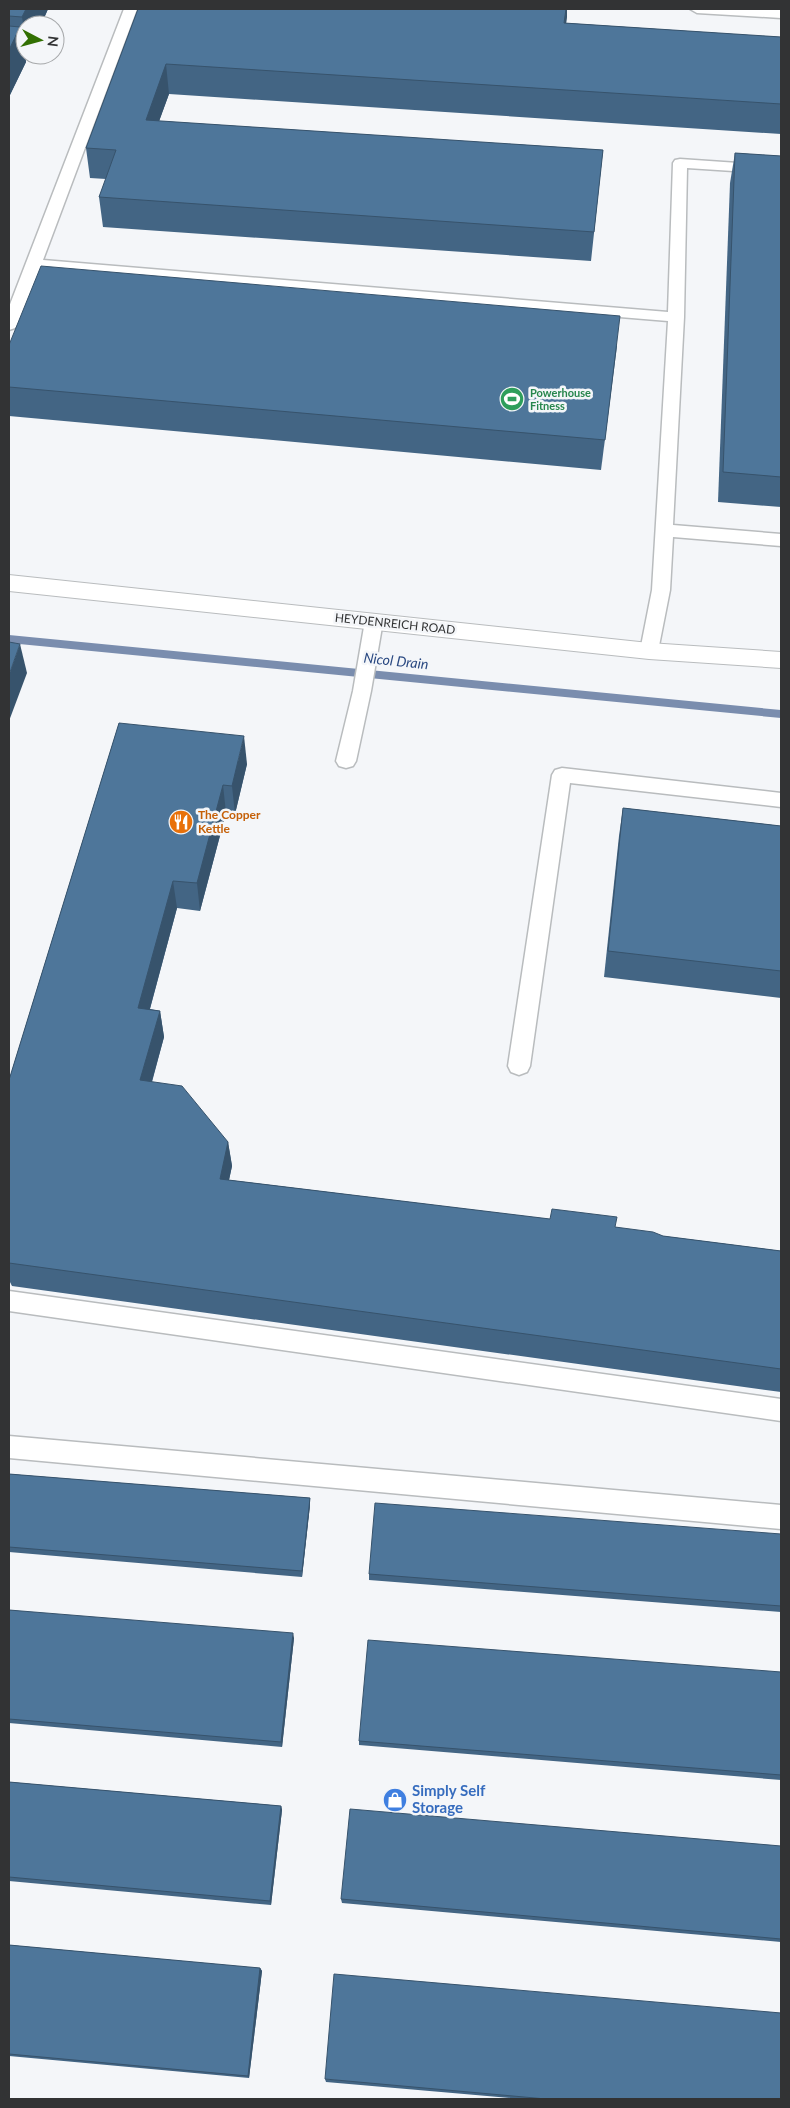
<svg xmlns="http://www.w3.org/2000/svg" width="790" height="2108" font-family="Lato,sans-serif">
  <rect width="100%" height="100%" fill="#f4f6f9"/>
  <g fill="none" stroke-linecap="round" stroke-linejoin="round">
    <path fill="#7a8dae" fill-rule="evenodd" d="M 9,635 L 781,710 L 781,718 L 9,643 Z"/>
    <g stroke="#b9bcbe" stroke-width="3">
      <g id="service">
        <path d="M 124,9 L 137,9 L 43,260 L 668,312 L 673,163 L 675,160 L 680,159 L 781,166 L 781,174 L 687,168 L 684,317 L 673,525 L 781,534 L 781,546 L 673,537 L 670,590 L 658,651 L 655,656 L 649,657 L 643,656 L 640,651 L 652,590 L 668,321 L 40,269 L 17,325 L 15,328 L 9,330 L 9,307 Z"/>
        <path d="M 690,9 L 781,10 L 781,18 L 697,13 Z"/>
        <path d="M 374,615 L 380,617 L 383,621 L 371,691 L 356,761 L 353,766 L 346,768 L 339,766 L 336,761 L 353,691 L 365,621 L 368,617 Z"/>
        <path d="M 562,768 L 781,793 L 781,807 L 570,783 L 530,1066 L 527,1072 L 519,1075 L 511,1072 L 508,1066 L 552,775 L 555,770 Z"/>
        <path d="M 9,1291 L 781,1399 L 781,1421 L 9,1311 Z"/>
        <path d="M 9,1436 L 781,1505 L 781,1529 L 9,1458 Z"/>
      </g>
    </g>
    <g stroke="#b9bcbe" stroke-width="2">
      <path id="tertiary" d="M 9,575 L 649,643 L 781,652 L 781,668 L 649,659 L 9,591 Z"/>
    </g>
    <use href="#service" fill="#fff" fill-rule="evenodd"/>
    <use href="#tertiary" fill="#fff" fill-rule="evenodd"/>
  </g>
  <g fill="#436584">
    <path d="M 9,9 L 48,9 L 41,25 L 25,25 L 24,52 L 26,62 L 9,97 Z"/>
    <path d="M 138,9 L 567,9 L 566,23 L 781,37 L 781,134 L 169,94 L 159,121 L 603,150 L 591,261 L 103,227 L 99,197 L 106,179 L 90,178 L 86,148 Z"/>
    <path d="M 735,153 L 781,156 L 781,507 L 718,502 L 730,183 Z"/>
    <path d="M 9,345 L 617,346 L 601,470 L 9,416 Z"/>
    <path d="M 119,723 L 247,764 L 235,814 L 226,813 L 200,911 L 177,908 L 150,1009 L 160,1011 L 164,1037 L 152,1082 L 228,1142 L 232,1166 L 229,1180 L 615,1227 L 663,1236 L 781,1251 L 781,1392 L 12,1286 L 9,1280 L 9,1080 Z"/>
    <path d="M 623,808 L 781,826 L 781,998 L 604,977 L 619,836 Z"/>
    <path d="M 9,1474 L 310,1498 L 310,1505 L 302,1577 L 9,1552 Z"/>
    <path d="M 781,1534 L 781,1612 L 369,1580 L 369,1574 Z"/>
    <path d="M 9,1610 L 294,1638 L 282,1747 L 9,1723 Z"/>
    <path d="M 781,1672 L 781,1780 L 359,1745 L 359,1741 Z"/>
    <path d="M 9,1782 L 281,1806 L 282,1810 L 271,1905 L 9,1881 Z"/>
    <path d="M 781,1846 L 781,1942 L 342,1903 L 341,1899 Z"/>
    <path d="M 9,1945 L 260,1968 L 262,1971 L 249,2078 L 9,2056 Z"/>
    <path d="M 325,2079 L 781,2099 L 522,2099 L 326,2082 Z"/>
  </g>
  <g fill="#37536c">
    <path d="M 26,9 L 48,9 L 41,25 L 25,25 L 25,36 L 22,17 Z"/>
    <path d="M 566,9 L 567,9 L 567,17 L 562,53 Z"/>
    <path d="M 20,27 L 26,62 L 9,97 L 9,50 Z"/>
    <path d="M 166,64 L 169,94 L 149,149 L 146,120 Z"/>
    <path d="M 20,644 L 27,673 L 9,721 L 9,675 Z"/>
    <path d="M 244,736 L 247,764 L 235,814 L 232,786 Z"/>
    <path d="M 223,785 L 226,813 L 200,911 L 197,883 Z"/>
    <path d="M 173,881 L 177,908 L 143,1034 L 138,1008 Z"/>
    <path d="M 160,1011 L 164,1037 L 145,1106 L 140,1080 Z"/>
    <path d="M 228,1142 L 232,1166 L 224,1203 L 220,1179 Z"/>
    <path d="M 310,1498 L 310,1505 L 302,1577 L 302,1571 Z"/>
    <path d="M 293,1633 L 294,1638 L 282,1747 L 281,1742 Z"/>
    <path d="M 281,1806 L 282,1810 L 271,1905 L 270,1901 Z"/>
    <path d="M 260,1968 L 262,1971 L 249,2078 L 248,2076 Z"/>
  </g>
  <g fill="#4e769a" stroke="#37536c">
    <path d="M 9,9 L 26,9 L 22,17 L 9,16 Z"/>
    <path d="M 138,9 L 566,9 L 564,23 L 781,37 L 781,104 L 166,64 L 146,120 L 603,150 L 594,232 L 99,197 L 116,150 L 86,148 Z"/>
    <path d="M 9,26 L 20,27 L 9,50 Z"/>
    <path d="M 735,153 L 781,156 L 781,477 L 723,472 Z"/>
    <path d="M 41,266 L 620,316 L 605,440 L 9,387 L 9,345 Z"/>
    <path d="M 9,642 L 20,644 L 9,675 Z"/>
    <path d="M 119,723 L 244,736 L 232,786 L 223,785 L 197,883 L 173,881 L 138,1008 L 160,1011 L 140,1080 L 182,1086 L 228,1142 L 220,1179 L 550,1219 L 552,1209 L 617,1217 L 615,1227 L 653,1232 L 663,1236 L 781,1251 L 781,1369 L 9,1263 L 9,1080 Z"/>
    <path d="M 623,808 L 781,826 L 781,971 L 608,951 Z"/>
    <path d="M 9,1474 L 310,1498 L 302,1571 L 9,1547 Z"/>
    <path d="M 375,1503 L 781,1534 L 781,1606 L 369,1574 Z"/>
    <path d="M 9,1610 L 293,1633 L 281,1742 L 9,1719 Z"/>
    <path d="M 368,1640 L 781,1672 L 781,1775 L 359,1741 Z"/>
    <path d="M 9,1782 L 281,1806 L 270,1901 L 9,1877 Z"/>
    <path d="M 350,1809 L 781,1846 L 781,1939 L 341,1899 Z"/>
    <path d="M 9,1945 L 260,1968 L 248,2076 L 9,2054 Z"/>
    <path d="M 334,1974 L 781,2013 L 781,2099 L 546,2099 L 325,2079 Z"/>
  </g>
  <defs>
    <g id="stadium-disc" transform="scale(1.25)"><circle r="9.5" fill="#2e9e5b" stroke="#f4f6f9"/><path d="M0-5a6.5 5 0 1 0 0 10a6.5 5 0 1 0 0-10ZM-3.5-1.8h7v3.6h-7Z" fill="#fff"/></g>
    <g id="restaurant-disc" transform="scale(1.25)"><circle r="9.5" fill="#e8710a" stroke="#f4f6f9"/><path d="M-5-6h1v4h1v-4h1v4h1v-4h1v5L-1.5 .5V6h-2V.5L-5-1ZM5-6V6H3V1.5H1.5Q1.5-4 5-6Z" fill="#fff"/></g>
    <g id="shop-disc" transform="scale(1.25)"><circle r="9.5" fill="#3f7fe0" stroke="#f4f6f9"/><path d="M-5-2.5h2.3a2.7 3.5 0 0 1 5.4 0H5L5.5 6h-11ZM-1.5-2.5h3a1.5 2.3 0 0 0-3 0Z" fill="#fff"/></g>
  </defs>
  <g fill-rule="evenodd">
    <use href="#stadium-disc" x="512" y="399"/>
    <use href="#restaurant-disc" x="181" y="822"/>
    <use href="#shop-disc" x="395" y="1800"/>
  </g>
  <g text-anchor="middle" stroke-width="5" stroke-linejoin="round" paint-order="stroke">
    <g font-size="11" font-weight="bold" fill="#27864d" stroke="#f4f6f9" text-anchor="start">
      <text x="530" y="397">Powerhouse<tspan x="530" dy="13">Fitness</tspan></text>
    </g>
    <g font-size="12" fill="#323334" stroke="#f4f6f9">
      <text transform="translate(395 624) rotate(6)" y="4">HEYDENREICH ROAD</text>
    </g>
    <g font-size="12" font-weight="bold" fill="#c56008" stroke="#f4f6f9" text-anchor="start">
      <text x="198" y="819">The Copper<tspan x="198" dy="14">Kettle</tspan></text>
    </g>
    <g font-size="14" font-style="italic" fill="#294881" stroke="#f4f6f9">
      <text transform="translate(396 661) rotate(6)" y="5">Nicol Drain</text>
    </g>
    <g font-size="15" font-weight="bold" fill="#366cbe" stroke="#f4f6f9" text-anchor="start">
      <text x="412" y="1796">Simply Self<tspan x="412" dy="17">Storage</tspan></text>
    </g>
  </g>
  <rect width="790" height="2108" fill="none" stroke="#323334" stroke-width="20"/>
  <g transform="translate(40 40) rotate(96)"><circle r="24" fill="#f4f6f9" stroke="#a6a8aa"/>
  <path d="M0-4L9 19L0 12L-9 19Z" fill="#327002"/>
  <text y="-8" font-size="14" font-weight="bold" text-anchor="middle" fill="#323334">N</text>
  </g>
</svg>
